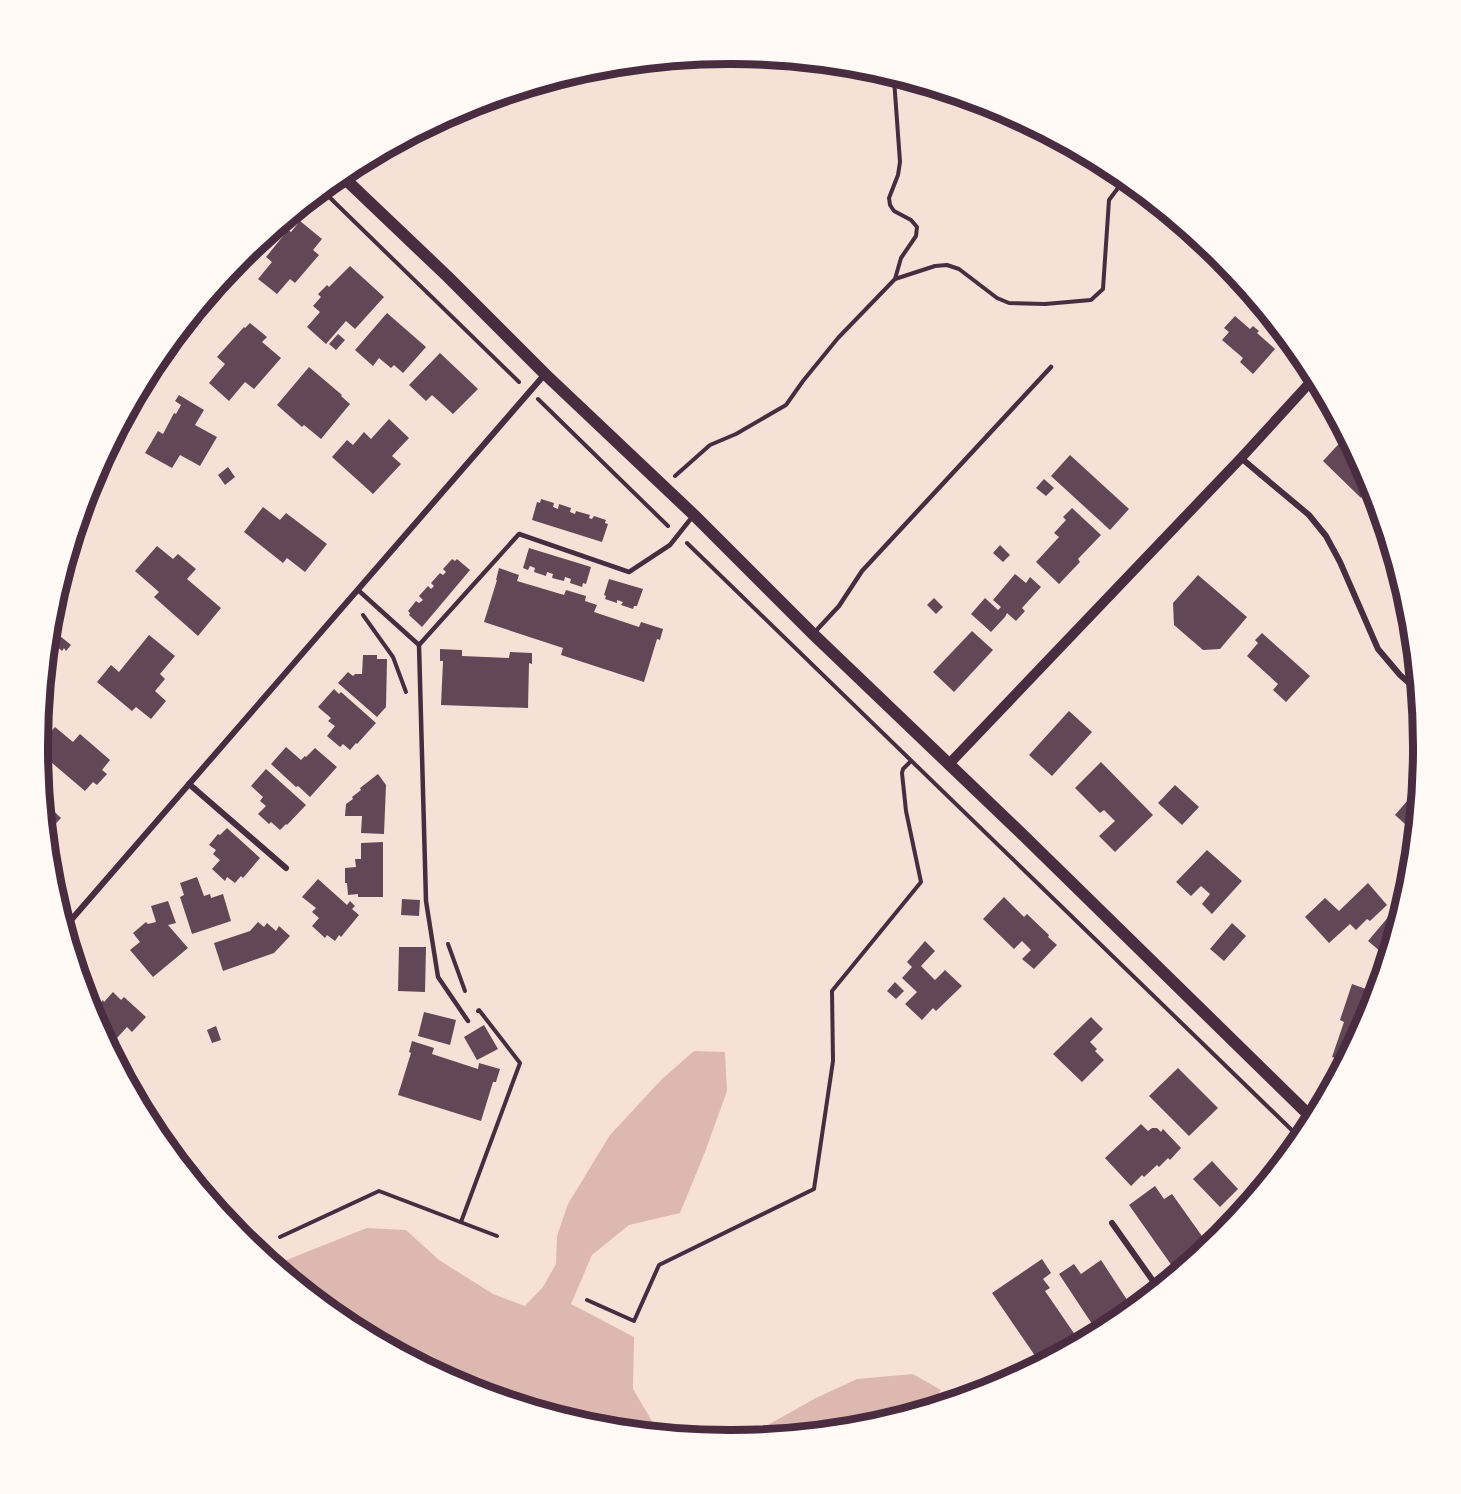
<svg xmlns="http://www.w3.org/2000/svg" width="1461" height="1494" font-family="Overpass,sans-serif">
  <rect width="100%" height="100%" fill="#f7e1d7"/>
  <g fill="#dcb8b0">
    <path d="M 694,1051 L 725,1052 L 727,1091 L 705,1152 L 680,1213 L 629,1225 L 592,1255 L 571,1304 L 634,1337 L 633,1389 L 659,1433 L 595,1427 L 465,1387 L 345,1323 L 274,1265 L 367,1228 L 406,1230 L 439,1260 L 493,1294 L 525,1306 L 543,1287 L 556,1264 L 557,1236 L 568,1204 L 610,1135 L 662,1079 Z"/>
    <path d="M 913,1374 L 941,1390 L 927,1408 L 865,1427 L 750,1438 L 757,1431 L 816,1398 L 857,1379 Z"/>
  </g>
  <g fill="#644757">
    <path d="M 300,221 L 322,239 L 313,250 L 319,255 L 295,283 L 290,279 L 277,294 L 258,279 L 272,262 L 266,257 L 288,230 L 291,232 Z"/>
    <path d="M 350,266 L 384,297 L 355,329 L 346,321 L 326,344 L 307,327 L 320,312 L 313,306 L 321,297 L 318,294 L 327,285 L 329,287 Z"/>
    <path d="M 1238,278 L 1272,320 L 1272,321 L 1230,287 Z"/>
    <path d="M 387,313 L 426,347 L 403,373 L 394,365 L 391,368 L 379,358 L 373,366 L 355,350 Z"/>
    <path d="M 1235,316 L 1250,329 L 1253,326 L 1259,331 L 1257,333 L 1275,349 L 1253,374 L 1240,362 L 1243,358 L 1222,340 L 1229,332 L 1224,328 Z"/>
    <path d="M 250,323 L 267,337 L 262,342 L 281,358 L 254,389 L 245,382 L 229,401 L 209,383 L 225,364 L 217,357 L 244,327 L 245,328 Z"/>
    <path d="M 338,334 L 345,340 L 336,350 L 329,344 Z"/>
    <path d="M 440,353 L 478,389 L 453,414 L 432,395 L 426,401 L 409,385 Z"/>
    <path d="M 309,367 L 342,395 L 341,396 L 350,404 L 321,439 L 304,425 L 302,427 L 277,405 Z"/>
    <path d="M 179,395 L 204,410 L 195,425 L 217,437 L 200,466 L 180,455 L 172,468 L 145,453 L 158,431 L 163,434 L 174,413 L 176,414 L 181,405 L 175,401 Z"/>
    <path d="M 389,419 L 409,438 L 392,456 L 401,464 L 373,494 L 332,457 L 347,440 L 353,445 L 364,432 L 371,439 Z"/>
    <path d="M 1346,436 L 1372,486 L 1361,498 L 1323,461 Z"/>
    <path d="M 1070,455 L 1129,509 L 1110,530 L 1051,476 Z"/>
    <path d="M 228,467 L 235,477 L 225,485 L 218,475 Z"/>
    <path d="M 1044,479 L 1054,488 L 1046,496 L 1036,488 Z"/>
    <path d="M 541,499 L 554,503 L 553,507 L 558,509 L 559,504 L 571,508 L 570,512 L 575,514 L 576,511 L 590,515 L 589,518 L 592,519 L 594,516 L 606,520 L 605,523 L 608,524 L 602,542 L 532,520 L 537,502 L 540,503 Z"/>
    <path d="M 263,507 L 280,520 L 286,513 L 327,544 L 305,572 L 287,558 L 283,563 L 244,532 Z"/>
    <path d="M 1072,508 L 1101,535 L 1078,559 L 1080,562 L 1059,584 L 1036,562 L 1059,537 L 1054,533 L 1066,520 L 1063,517 Z"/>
    <path d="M 1000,545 L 1010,555 L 1003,562 L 993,553 Z"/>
    <path d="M 157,546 L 173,559 L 178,554 L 196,569 L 187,579 L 221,608 L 198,636 L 154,597 L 159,592 L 135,571 Z"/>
    <path d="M 529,548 L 591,567 L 586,584 L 583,583 L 582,587 L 570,583 L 571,579 L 565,577 L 564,581 L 552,578 L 553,574 L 547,572 L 546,576 L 534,572 L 535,568 L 530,566 L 528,570 L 523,568 Z"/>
    <path d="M 452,559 L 455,561 L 457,559 L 470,570 L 422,627 L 409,615 L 410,613 L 408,611 L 416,601 L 419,603 L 423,600 L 419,596 L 428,586 L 431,589 L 434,586 L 431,583 L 440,573 L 443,575 L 446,572 L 443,569 Z"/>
    <path d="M 499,568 L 519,575 L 517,581 L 564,595 L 566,590 L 586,596 L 585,601 L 597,605 L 594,612 L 639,627 L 641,622 L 663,629 L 660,640 L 657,639 L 644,682 L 561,655 L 563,648 L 484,622 L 497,580 L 496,580 Z"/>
    <path d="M 64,570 L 73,577 L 55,598 Z"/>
    <path d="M 1015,574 L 1026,583 L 1030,577 L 1041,587 L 1022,608 L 1025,611 L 1016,621 L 1007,613 L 1005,617 L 991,632 L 971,614 L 985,598 L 998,610 L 1001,607 L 993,600 Z"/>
    <path d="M 1198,575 L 1247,617 L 1220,649 L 1203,650 L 1174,625 L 1173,603 Z"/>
    <path d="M 609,579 L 643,589 L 637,606 L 634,606 L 633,609 L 621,605 L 623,602 L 617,600 L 617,603 L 605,599 L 606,596 L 604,595 Z"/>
    <path d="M 934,598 L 943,607 L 936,614 L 927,605 Z"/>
    <path d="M 972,631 L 993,650 L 954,692 L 933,672 Z"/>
    <path d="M 1262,633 L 1310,676 L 1286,702 L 1273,690 L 1278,684 L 1247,656 L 1258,643 L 1255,640 Z"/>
    <path d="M 149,635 L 175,656 L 160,674 L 165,679 L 155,691 L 166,701 L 151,719 L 136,707 L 132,711 L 97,682 L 111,665 L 119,672 Z"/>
    <path d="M 60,636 L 71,645 L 66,651 L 64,648 L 62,651 L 54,644 Z"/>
    <path d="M 440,649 L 462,650 L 462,656 L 509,658 L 510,652 L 532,653 L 532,664 L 529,663 L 528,708 L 441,705 L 443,661 L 440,661 Z"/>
    <path d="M 363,655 L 377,655 L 377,659 L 387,659 L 386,707 L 377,717 L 338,683 L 348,672 L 353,676 L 355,674 L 362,674 Z"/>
    <path d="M 334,689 L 339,694 L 341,692 L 376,723 L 357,744 L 356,743 L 350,750 L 343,744 L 340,747 L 327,736 L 335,726 L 328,721 L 331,718 L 318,707 Z"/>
    <path d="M 1069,711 L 1092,732 L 1052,776 L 1029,755 Z"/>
    <path d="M 55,727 L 73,742 L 80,734 L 110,760 L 102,770 L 107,774 L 97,785 L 93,782 L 85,791 L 38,751 L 38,747 Z"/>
    <path d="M 286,747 L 301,760 L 305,756 L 306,757 L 315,748 L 337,767 L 310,797 L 298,786 L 296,787 L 271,764 Z"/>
    <path d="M 1101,762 L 1153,815 L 1115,852 L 1099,836 L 1115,821 L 1104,810 L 1100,813 L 1075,788 Z"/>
    <path d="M 40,768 L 52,780 L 43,790 L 48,795 L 43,801 Z"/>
    <path d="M 266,769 L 306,805 L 287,825 L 286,824 L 280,830 L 271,822 L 269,824 L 258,814 L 266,806 L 260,801 L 263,797 L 251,786 Z"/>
    <path d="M 378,774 L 386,785 L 384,834 L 361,833 L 362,816 L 345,816 L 346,804 L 353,799 L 352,797 L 361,790 L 360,788 Z"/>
    <path d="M 1175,785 L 1199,807 L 1182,825 L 1158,803 Z"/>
    <path d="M 1414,793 L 1419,797 L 1415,833 L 1395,815 Z"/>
    <path d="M 43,801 L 61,818 L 46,834 Z"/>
    <path d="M 227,828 L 260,858 L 243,878 L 241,876 L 235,883 L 227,877 L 225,881 L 212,869 L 220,860 L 213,854 L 216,850 L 209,845 L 218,834 L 220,835 Z"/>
    <path d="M 383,842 L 383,897 L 358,897 L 358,894 L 348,895 L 347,883 L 345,883 L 345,868 L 356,867 L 355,859 L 361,859 L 361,843 Z"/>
    <path d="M 1207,850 L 1242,881 L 1212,914 L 1202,904 L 1210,894 L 1201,886 L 1191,896 L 1176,882 Z"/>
    <path d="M 197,877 L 204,896 L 210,894 L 211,898 L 223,894 L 231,921 L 192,934 L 180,897 L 184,895 L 180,883 Z"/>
    <path d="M 318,879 L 347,905 L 350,901 L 355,906 L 352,909 L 359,915 L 341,937 L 339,935 L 335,941 L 327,935 L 325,938 L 312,926 L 319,918 L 312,912 L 316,908 L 302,897 Z"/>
    <path d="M 1368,883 L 1387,905 L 1370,921 L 1367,919 L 1356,930 L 1350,924 L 1329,943 L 1305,917 L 1325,898 L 1339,911 Z"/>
    <path d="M 1004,897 L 1024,917 L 1027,914 L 1049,935 L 1048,937 L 1057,945 L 1034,969 L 1022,959 L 1031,950 L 1022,941 L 1014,949 L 983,919 Z"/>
    <path d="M 402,899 L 420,900 L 419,916 L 401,915 Z"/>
    <path d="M 168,901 L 176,923 L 168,925 L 188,948 L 153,977 L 130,950 L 140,942 L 133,933 L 146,922 L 148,924 L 156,922 L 151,906 Z"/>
    <path d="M 1390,915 L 1398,922 L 1387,957 L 1368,941 Z"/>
    <path d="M 258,922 L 264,927 L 267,923 L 276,931 L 279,926 L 290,936 L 274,953 L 223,971 L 214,943 L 250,931 Z"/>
    <path d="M 1232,923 L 1246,936 L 1224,961 L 1210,949 Z"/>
    <path d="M 925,941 L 935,951 L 921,966 L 935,980 L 945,970 L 962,986 L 936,1011 L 933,1008 L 922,1020 L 905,1004 L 917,992 L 902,978 L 912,967 L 907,962 Z"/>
    <path d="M 399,947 L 426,947 L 425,992 L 398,991 Z"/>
    <path d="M 895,982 L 904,991 L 896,999 L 887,991 Z"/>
    <path d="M 1352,984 L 1377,993 L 1371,1013 L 1345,1061 L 1332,1057 L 1344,1022 L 1340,1020 Z"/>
    <path d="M 113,992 L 121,1000 L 124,997 L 146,1017 L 132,1032 L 127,1027 L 117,1038 L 113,1034 L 107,1041 L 104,1038 L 92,1015 L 98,1009 L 96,1007 L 103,1000 L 104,1002 Z"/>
    <path d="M 424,1012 L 456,1020 L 450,1045 L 418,1036 Z"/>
    <path d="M 1091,1017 L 1103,1029 L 1090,1042 L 1097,1049 L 1095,1051 L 1104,1060 L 1082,1082 L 1053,1054 Z"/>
    <path d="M 484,1025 L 498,1049 L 477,1060 L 464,1037 Z"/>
    <path d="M 216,1026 L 221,1040 L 212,1043 L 207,1030 Z"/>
    <path d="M 412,1041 L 434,1048 L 432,1054 L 478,1069 L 479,1063 L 500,1069 L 496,1082 L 493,1082 L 481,1121 L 398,1095 L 411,1053 L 409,1052 Z"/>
    <path d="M 1178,1068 L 1218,1108 L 1189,1136 L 1149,1096 Z"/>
    <path d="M 1141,1124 L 1148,1131 L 1152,1128 L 1157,1128 L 1161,1132 L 1163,1129 L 1181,1148 L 1170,1160 L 1168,1158 L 1159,1167 L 1157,1165 L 1144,1177 L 1142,1175 L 1131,1186 L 1105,1158 Z"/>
    <path d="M 1212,1161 L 1238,1189 L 1220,1207 L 1193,1179 Z"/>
    <path d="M 1155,1186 L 1164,1199 L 1172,1194 L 1209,1246 L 1177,1273 L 1129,1205 Z"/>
    <path d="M 1042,1259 L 1051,1273 L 1043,1279 L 1050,1288 L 1045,1291 L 1080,1342 L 1040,1363 L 992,1293 Z"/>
    <path d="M 1101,1260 L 1133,1309 L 1115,1323 L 1098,1333 L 1059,1274 L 1074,1264 L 1081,1274 Z"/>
  </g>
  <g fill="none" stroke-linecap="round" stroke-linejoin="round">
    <g stroke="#4a2c40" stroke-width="4">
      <path d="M 896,77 L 894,79 L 900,162 L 898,175 L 889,198 L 890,205 L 894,211 L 911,220 L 917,227 L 916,236 L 901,258 L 895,279 L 935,266 L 947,265 L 959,269 L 997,298 L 1009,303 L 1045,304 L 1091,300 L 1103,289 L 1109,200 L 1118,188 L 1134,186"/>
      <path d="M 322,190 L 519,382"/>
      <path d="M 538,399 L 668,526"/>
      <path d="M 675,476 L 710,445 L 736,434 L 786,405 L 803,381 L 838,338 L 895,279"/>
      <path d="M 687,543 L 1301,1139"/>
      <path d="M 363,615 L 393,657 L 406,692"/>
      <path d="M 448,944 L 465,991"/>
      <path d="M 461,1222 L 520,1063 L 479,1010 L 478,1011"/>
      <path d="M 280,1237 L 379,1191 L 497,1236"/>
      <path d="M 587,1300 L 634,1321 L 659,1265 L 814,1189 L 833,1061 L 832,991 L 921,882 L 906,811 L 902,773 L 903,769 L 911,761"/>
    </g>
    <g stroke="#4a2c40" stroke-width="4.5">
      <path d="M 358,590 L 419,645"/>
      <path d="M 813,634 L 839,606 L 862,571 L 1051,367"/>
      <path d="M 468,1021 L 438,977 L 426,901 L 419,645 L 519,534 L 629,572 L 670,545 L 693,516"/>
    </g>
    <g stroke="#4a2c40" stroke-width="6">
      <path d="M 1241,458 L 1309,515 L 1326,536 L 1340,562 L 1378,649 L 1400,675 L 1418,691"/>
      <path d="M 189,784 L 286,868"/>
      <path d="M 65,927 L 545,374"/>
      <path d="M 1112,1223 L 1158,1288"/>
    </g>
    <path stroke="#4a2c40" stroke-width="10" d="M 949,764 L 1241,458 L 1315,377"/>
    <path stroke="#4a2c40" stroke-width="12" d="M 341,175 L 447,276 L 545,374 L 694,515 L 813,634 L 1024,836 L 1313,1119"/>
  </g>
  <path d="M0 0H1461V1494H0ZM730 64H731A682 682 0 0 1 1413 746V748A682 682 0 0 1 731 1430H730A682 682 0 0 1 48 748V746A682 682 0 0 1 730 64Z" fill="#fffaf5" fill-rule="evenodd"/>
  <path fill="none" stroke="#4a2c40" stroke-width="8" d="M730 64H731A682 682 0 0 1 1413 746V748A682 682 0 0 1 731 1430H730A682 682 0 0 1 48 748V746A682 682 0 0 1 730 64Z"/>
</svg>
